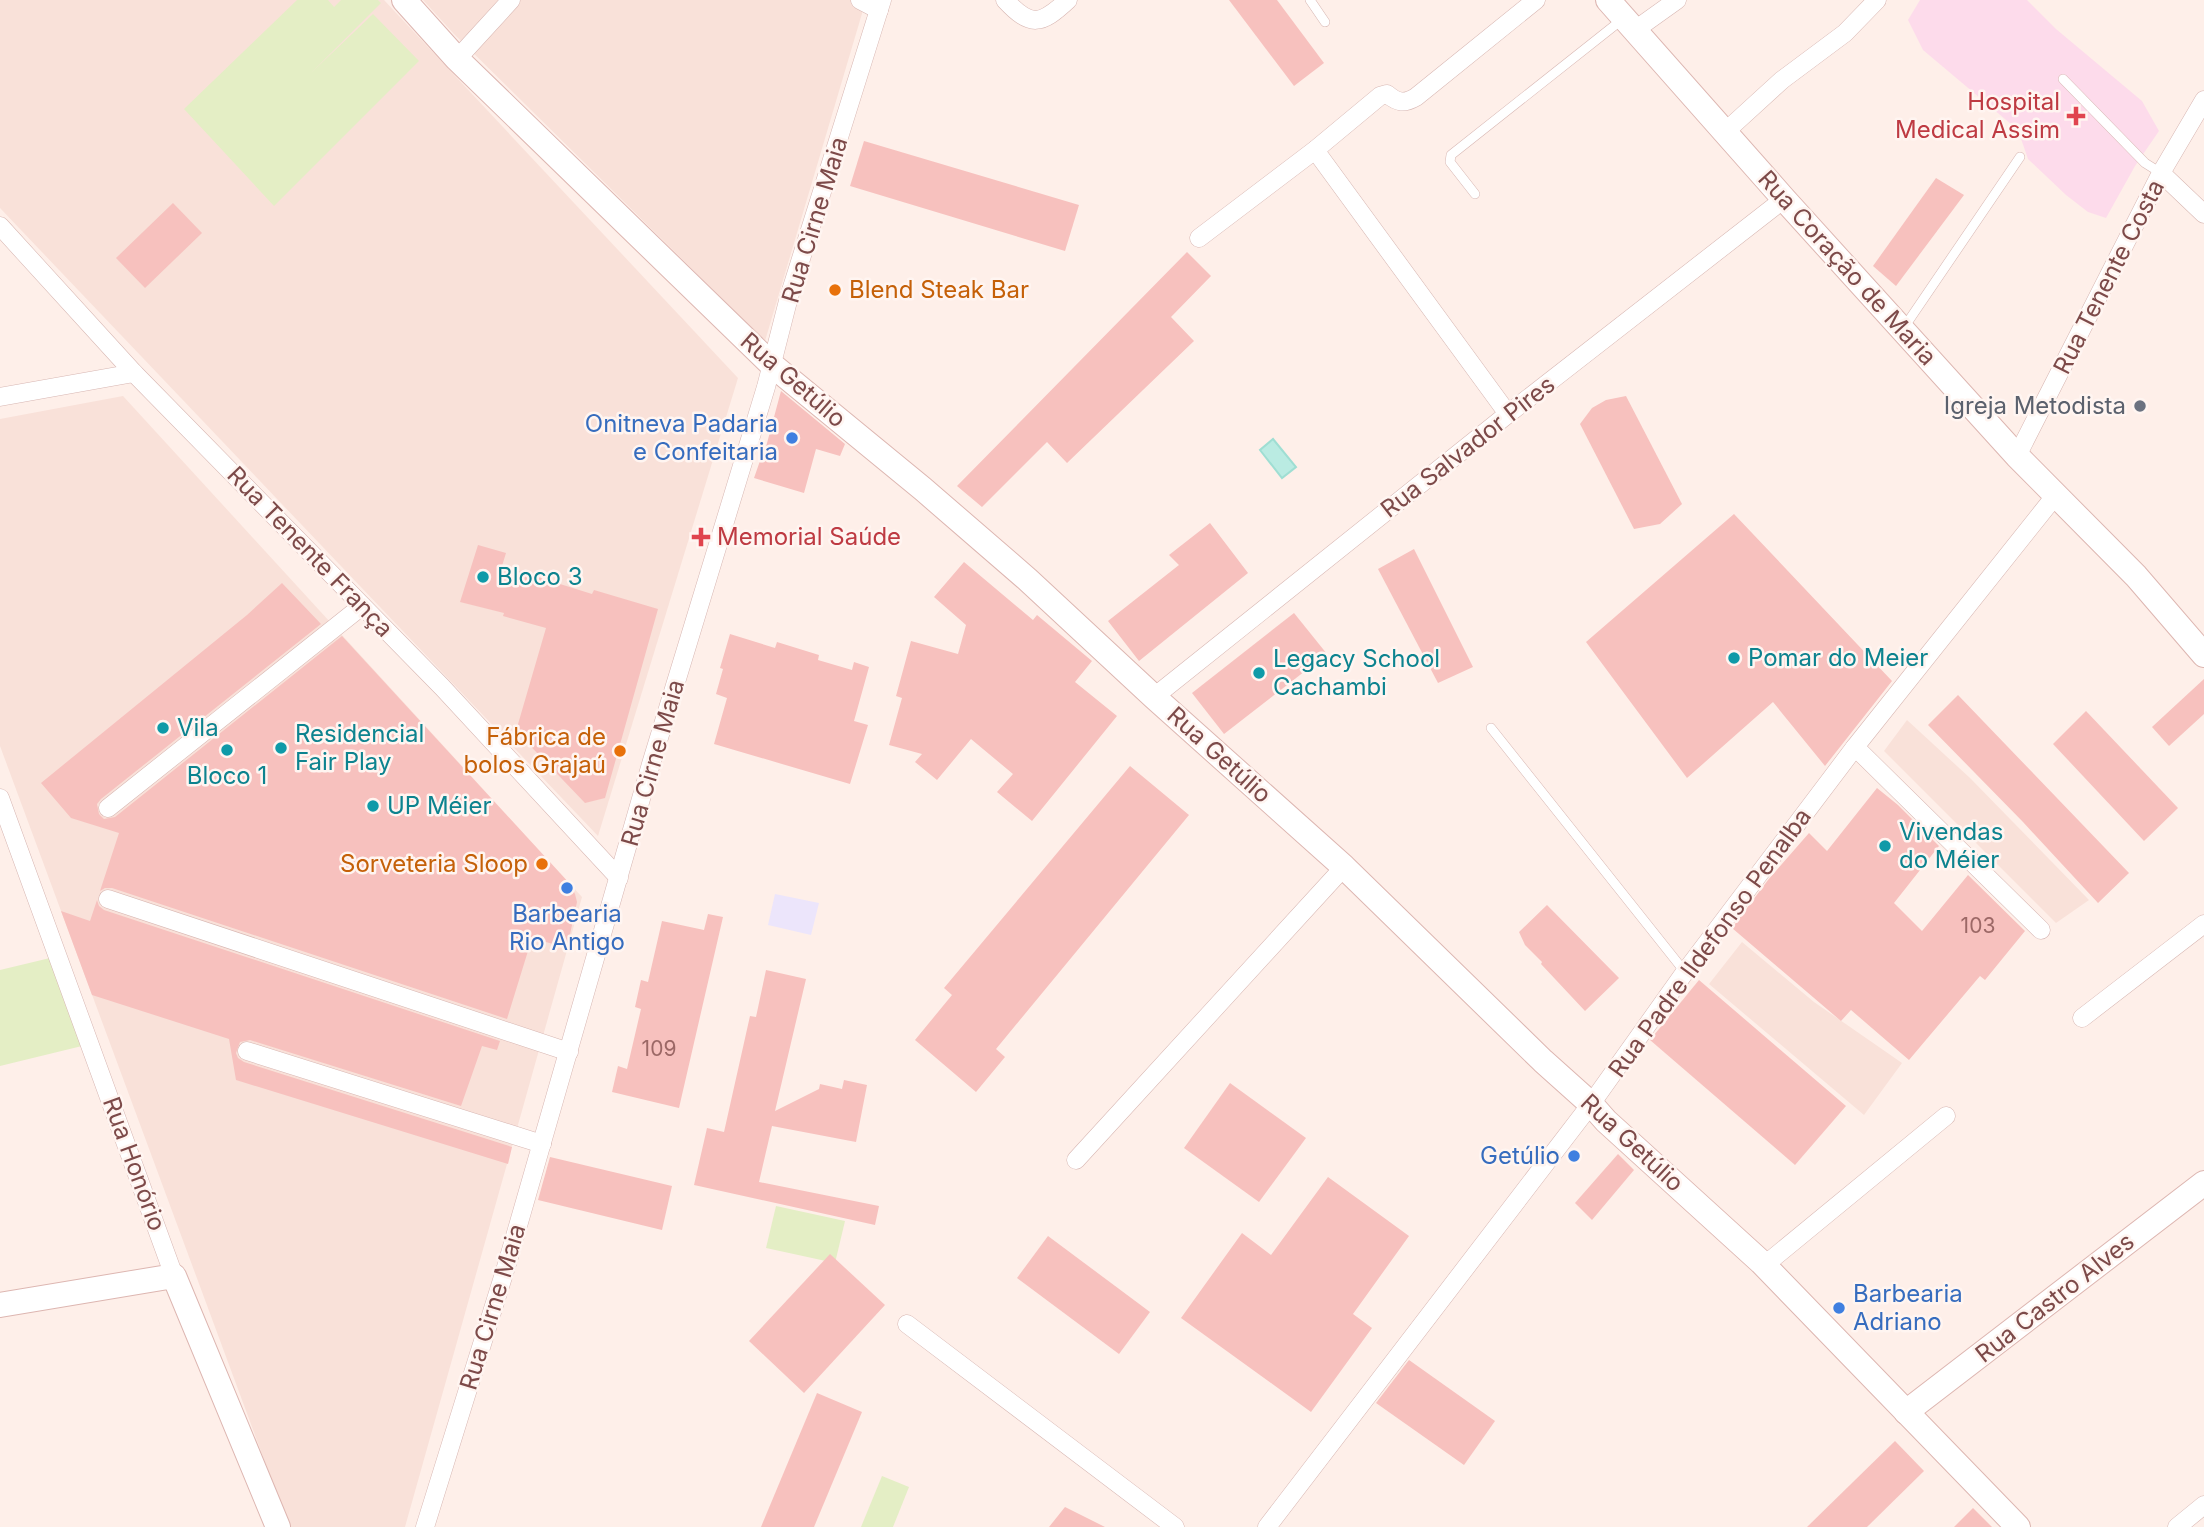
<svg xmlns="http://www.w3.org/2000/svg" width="2204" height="1527" font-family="Inter,sans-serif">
  <rect width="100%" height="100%" fill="#feefe9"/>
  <g fill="#f9e1d9">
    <path d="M 0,0 L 384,0 L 738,378 L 598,836 L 0,208 Z"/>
    <path d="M 423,0 L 866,0 L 765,341 L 454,34 Z"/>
    <path d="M 123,396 L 582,897 L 405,1527 L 289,1527 L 0,746 L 0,419 Z"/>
    <path d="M 1907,720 L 1970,778 L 2089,900 L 2056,923 L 1884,751 Z"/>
    <path d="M 1742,942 L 1814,1002 L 1902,1063 L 1864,1115 L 1709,984 Z"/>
  </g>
  <path fill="#ece5fb" d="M 775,894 L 819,903 L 811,935 L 768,925 Z"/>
  <path fill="#fddbeb" d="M 1920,0 L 2027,0 L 2056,29 L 2142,101 L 2159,131 L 2135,166 L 2106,218 L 2088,212 L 2066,195 L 2028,159 L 2018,130 L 1923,50 L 1908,20 Z"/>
  <g fill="#e4eec5">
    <path d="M 297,0 L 328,0 L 334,7 L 341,0 L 378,0 L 381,3 L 311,73 L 373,14 L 419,61 L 274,206 L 184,109 Z"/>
    <path d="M 50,958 L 82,1046 L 0,1066 L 0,970 Z"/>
    <path d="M 776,1206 L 845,1221 L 835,1263 L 766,1248 Z"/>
    <path d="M 882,1476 L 909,1487 L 893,1527 L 861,1527 Z"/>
  </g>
  <path fill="#baebe2" stroke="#9fded3" stroke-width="2" d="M 1273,439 L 1296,467 L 1282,478 L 1260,450 Z"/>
  <g fill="#f7c1be">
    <path d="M 1229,0 L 1277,0 L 1324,63 L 1294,86 Z"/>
    <path d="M 864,141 L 1079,205 L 1065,251 L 850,186 Z"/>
    <path d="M 1936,178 L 1964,195 L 1896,286 L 1873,266 Z"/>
    <path d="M 173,203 L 202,233 L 145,288 L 116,258 Z"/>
    <path d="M 1187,252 L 1211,276 L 1171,317 L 1194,341 L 1067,463 L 1047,442 L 982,507 L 957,486 Z"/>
    <path d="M 781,391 L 845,444 L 840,456 L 816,449 L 804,493 L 754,478 L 761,458 L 763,458 Z"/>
    <path d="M 1626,396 L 1682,504 L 1660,524 L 1634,529 L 1580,424 L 1592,408 L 1606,400 Z"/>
    <path d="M 1734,514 L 1892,681 L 1825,766 L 1773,702 L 1687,778 L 1586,642 Z"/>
    <path d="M 1210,523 L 1248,573 L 1139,661 L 1108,621 L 1179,565 L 1169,555 Z"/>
    <path d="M 478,545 L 506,553 L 502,566 L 592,594 L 594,590 L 658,609 L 605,798 L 585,803 L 516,731 L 546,628 L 503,616 L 504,613 L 460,602 Z"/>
    <path d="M 1414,549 L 1473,667 L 1438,683 L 1378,569 Z"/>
    <path d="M 964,562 L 1033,620 L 1037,615 L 1092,661 L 1075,682 L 1117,716 L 1032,821 L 997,792 L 1013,774 L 971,739 L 937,780 L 915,762 L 922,754 L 889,745 L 902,698 L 896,696 L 911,641 L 958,654 L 966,625 L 934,597 Z"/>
    <path d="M 282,583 L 321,624 L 101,799 L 97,804 L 99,814 L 104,819 L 115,817 L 342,636 L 570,884 L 575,894 L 577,902 L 567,948 L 532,938 L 507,1019 L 112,888 L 105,888 L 100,891 L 119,833 L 71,818 L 41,783 L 247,615 Z"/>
    <path d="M 1294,613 L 1327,654 L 1224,734 L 1192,693 Z"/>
    <path d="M 730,634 L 775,648 L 777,642 L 819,655 L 818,660 L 852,670 L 854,662 L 869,667 L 854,721 L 868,725 L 850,784 L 714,744 L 727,698 L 716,694 L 723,669 L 720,668 Z"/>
    <path d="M 2204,679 L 2204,714 L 2169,746 L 2152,727 Z"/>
    <path d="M 1958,695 L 2129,873 L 2098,903 L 2023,822 L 1928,725 Z"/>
    <path d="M 2086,711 L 2178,808 L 2144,841 L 2053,744 Z"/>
    <path d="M 1130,766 L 1189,815 L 996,1049 L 1005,1057 L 976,1092 L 915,1040 L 952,995 L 944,988 Z"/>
    <path d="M 1877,788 L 1898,805 L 1939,846 L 1894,903 L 1922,931 L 1968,875 L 2025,931 L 1985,980 L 1980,976 L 1909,1060 L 1851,1010 L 1841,1021 L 1732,928 L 1768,880 L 1809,833 L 1827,851 Z"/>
    <path d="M 97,900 L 99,906 L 104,910 L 500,1041 L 497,1050 L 482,1046 L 461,1106 L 250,1040 L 240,1042 L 236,1053 L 238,1058 L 244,1062 L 512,1147 L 508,1164 L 236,1080 L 229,1039 L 92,995 L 61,911 L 90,921 Z"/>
    <path d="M 1547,905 L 1619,978 L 1585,1011 L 1541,964 L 1542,962 L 1525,945 L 1519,932 Z"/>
    <path d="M 708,914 L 723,917 L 679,1108 L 612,1092 L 618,1066 L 627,1069 L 641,1009 L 635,1007 L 641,980 L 648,982 L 662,921 L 704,930 Z"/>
    <path d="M 766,970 L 806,979 L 775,1111 L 819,1089 L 820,1084 L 842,1089 L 844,1080 L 867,1085 L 856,1142 L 772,1126 L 759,1182 L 879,1206 L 875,1225 L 694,1185 L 707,1128 L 724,1132 L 750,1016 L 756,1017 Z"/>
    <path d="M 1699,980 L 1846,1106 L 1795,1165 L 1650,1040 Z"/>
    <path d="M 1230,1083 L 1306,1138 L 1259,1202 L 1184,1148 Z"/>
    <path d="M 1618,1154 L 1634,1170 L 1592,1220 L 1575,1203 Z"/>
    <path d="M 550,1157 L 672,1186 L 662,1230 L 538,1200 Z"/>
    <path d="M 1328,1177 L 1409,1236 L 1353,1314 L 1372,1328 L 1311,1412 L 1181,1318 L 1242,1233 L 1271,1255 Z"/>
    <path d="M 1048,1236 L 1150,1312 L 1119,1354 L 1017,1278 Z"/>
    <path d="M 830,1254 L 885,1305 L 804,1393 L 749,1341 Z"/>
    <path d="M 1409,1360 L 1495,1421 L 1464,1465 L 1376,1403 Z"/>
    <path d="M 817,1393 L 862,1412 L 814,1527 L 761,1527 Z"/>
    <path d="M 1895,1441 L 1924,1471 L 1867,1527 L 1807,1527 Z"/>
    <path d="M 1065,1507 L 1105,1527 L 1049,1527 Z"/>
    <path d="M 1973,1508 L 1992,1527 L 1954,1527 Z"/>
  </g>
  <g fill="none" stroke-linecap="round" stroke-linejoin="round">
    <g stroke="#d7b6b2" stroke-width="10">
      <g id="lane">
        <path d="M 1310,0 L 1325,22"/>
        <path d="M 2063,79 L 2145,163 L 2161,173"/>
        <path d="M 1475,194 L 1450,162 L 1451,155 L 1624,18"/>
        <path d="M 1903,329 L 2020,157"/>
        <path d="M 1491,728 L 1685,972"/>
      </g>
    </g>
    <g stroke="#d7b6b2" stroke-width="19">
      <g id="street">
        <path d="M 860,0 L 879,10"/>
        <path d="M 1005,0 C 1031,28 1041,25 1068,0"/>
        <path d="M 1635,30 L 1677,0"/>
        <path d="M 457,59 L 511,0"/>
        <path d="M 1725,132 L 1782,80 L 1845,33 L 1877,0"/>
        <path d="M 1315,150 L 1508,414"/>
        <path d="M 2161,173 L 2204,214"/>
        <path d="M 0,226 L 134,373 L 442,687 L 619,878"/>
        <path d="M 1199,238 L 1315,150 L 1380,96 L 1387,94 C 1398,103 1404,104 1416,97 L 1536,0"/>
        <path d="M 0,397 L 134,373"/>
        <path d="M 2017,456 L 2161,173 L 2204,100"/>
        <path d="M 1154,697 L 1508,414 L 1784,199"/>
        <path d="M 1855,747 L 2041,930"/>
        <path d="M 0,798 L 174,1276"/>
        <path d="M 108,808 L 362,606"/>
        <path d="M 108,899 L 569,1052"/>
        <path d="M 2082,1018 L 2204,924"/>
        <path d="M 247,1051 L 542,1144"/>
        <path d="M 1076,1160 L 1344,867"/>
        <path d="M 1761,1262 L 1772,1259 L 1946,1116"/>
        <path d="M 907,1324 L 1175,1527"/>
        <path d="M 425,1527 L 507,1264 L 651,764 L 766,387 L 789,297 L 882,0"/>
        <path d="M 1267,1527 L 1591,1104 L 1685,972 L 1855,747 L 2055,496"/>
        <path d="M 2177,1527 L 2204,1505"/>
      </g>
    </g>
    <g stroke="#ddb6b1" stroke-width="26">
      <g id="secondary">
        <path d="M 404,0 L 457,59 L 772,365 L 923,489 L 1027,579 L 1154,697 L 1344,867 L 1543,1061 L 1591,1104 L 1606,1121 L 1761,1262 L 2018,1527"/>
        <path d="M 1608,0 L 1784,199 L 2017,456 L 2136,576 L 2204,655"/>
        <path d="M 0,1305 L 174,1276 L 278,1527"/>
        <path d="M 1906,1412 L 2204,1183"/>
      </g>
    </g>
    <use href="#lane" stroke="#fff" stroke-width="9"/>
    <use href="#street" stroke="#fff" stroke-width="18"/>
    <use href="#secondary" stroke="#fff" stroke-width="24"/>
  </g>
  <g fill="#e0444e" stroke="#fff5f1" stroke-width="2.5">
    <path d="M2072.5 105.5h7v7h7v7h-7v7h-7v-7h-7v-7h7z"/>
    <path d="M697.5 526.5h7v7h7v7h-7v7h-7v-7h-7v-7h7z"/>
  </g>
  <g fill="#e8710a" stroke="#fff5f1" stroke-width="2.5">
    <circle cx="835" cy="290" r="7"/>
    <circle cx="620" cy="751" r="7"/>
    <circle cx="542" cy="864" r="7"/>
  </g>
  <circle fill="#6b7280" stroke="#fff5f1" stroke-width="2.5" cx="2140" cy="406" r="7"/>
  <g fill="#3f7fe0" stroke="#fff5f1" stroke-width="2.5">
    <circle cx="792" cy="438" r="7"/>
    <circle cx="567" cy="888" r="7"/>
    <circle cx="1574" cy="1156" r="7"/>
    <circle cx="1839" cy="1308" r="7"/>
  </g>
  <g fill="#0f9aa8" stroke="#fff5f1" stroke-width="2.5">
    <circle cx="483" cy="577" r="7"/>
    <circle cx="1734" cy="658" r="7"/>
    <circle cx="1259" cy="673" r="7"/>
    <circle cx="163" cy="728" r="7"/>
    <circle cx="281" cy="748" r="7"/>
    <circle cx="227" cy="750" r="7"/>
    <circle cx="373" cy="806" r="7"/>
    <circle cx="1885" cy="846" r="7"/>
  </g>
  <g text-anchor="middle" stroke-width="5" stroke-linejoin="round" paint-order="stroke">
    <g font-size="21" fill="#9c6866">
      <text x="1978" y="933">103</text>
      <text x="659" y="1056">109</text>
    </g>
    <g font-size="24" fill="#be3a42" stroke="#fff5f1" text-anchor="end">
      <text x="2060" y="110">Hospital<tspan x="2060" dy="28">Medical Assim</tspan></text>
      <text x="717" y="545" text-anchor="start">Memorial Saúde</text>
    </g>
    <g font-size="24" fill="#7d4a49" stroke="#fff5f1">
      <text transform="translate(815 220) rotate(-73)" y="8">Rua Cirne Maia</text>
      <text transform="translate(1847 268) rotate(48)" y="8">Rua Coração de Maria</text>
      <text transform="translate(2109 277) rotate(-63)" y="8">Rua Tenente Costa</text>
      <text transform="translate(793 380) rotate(41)" y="8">Rua Getúlio</text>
      <text transform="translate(1468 447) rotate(-38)" y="8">Rua Salvador Pires</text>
      <text transform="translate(310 552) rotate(46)" y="8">Rua Tenente França</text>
      <text transform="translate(1219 755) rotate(42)" y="8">Rua Getúlio</text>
      <text transform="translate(653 763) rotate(-74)" y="8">Rua Cirne Maia</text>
      <text transform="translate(1710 943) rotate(-54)" y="8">Rua Padre Ildefonso Penalba</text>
      <text transform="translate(1632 1143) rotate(43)" y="8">Rua Getúlio</text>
      <text transform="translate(134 1164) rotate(70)" y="8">Rua Honório</text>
      <text transform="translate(2055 1298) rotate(-38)" y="8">Rua Castro Alves</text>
      <text transform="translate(493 1307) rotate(-73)" y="8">Rua Cirne Maia</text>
    </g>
    <g font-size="24" fill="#c56008" stroke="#fff5f1" text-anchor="end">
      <text x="849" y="298" text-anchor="start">Blend Steak Bar</text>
      <text x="606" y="745">Fábrica de<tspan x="606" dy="28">bolos Grajaú</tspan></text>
      <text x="528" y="872">Sorveteria Sloop</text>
    </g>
    <g font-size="24" fill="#5b616d" stroke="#fff5f1" text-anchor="end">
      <text x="2126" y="414">Igreja Metodista</text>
    </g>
    <g font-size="24" fill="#366cbe" stroke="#fff5f1" text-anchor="end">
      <text x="778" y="432">Onitneva Padaria<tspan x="778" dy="28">e Confeitaria</tspan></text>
      <text x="567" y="922" text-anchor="middle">Barbearia<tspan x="567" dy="28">Rio Antigo</tspan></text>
      <text x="1560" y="1164">Getúlio</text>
      <text x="1853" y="1302" text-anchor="start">Barbearia<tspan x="1853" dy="28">Adriano</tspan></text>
    </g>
    <g font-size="24" fill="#0d838f" stroke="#fff5f1" text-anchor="start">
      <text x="497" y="585">Bloco 3</text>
      <text x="1748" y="666">Pomar do Meier</text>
      <text x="1273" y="667">Legacy School<tspan x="1273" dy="28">Cachambi</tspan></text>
      <text x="177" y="736">Vila</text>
      <text x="295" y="742">Residencial<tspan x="295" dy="28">Fair Play</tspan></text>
      <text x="227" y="784" text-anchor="middle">Bloco 1</text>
      <text x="387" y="814">UP Méier</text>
      <text x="1899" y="840">Vivendas<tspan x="1899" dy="28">do Méier</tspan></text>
    </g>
  </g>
</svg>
